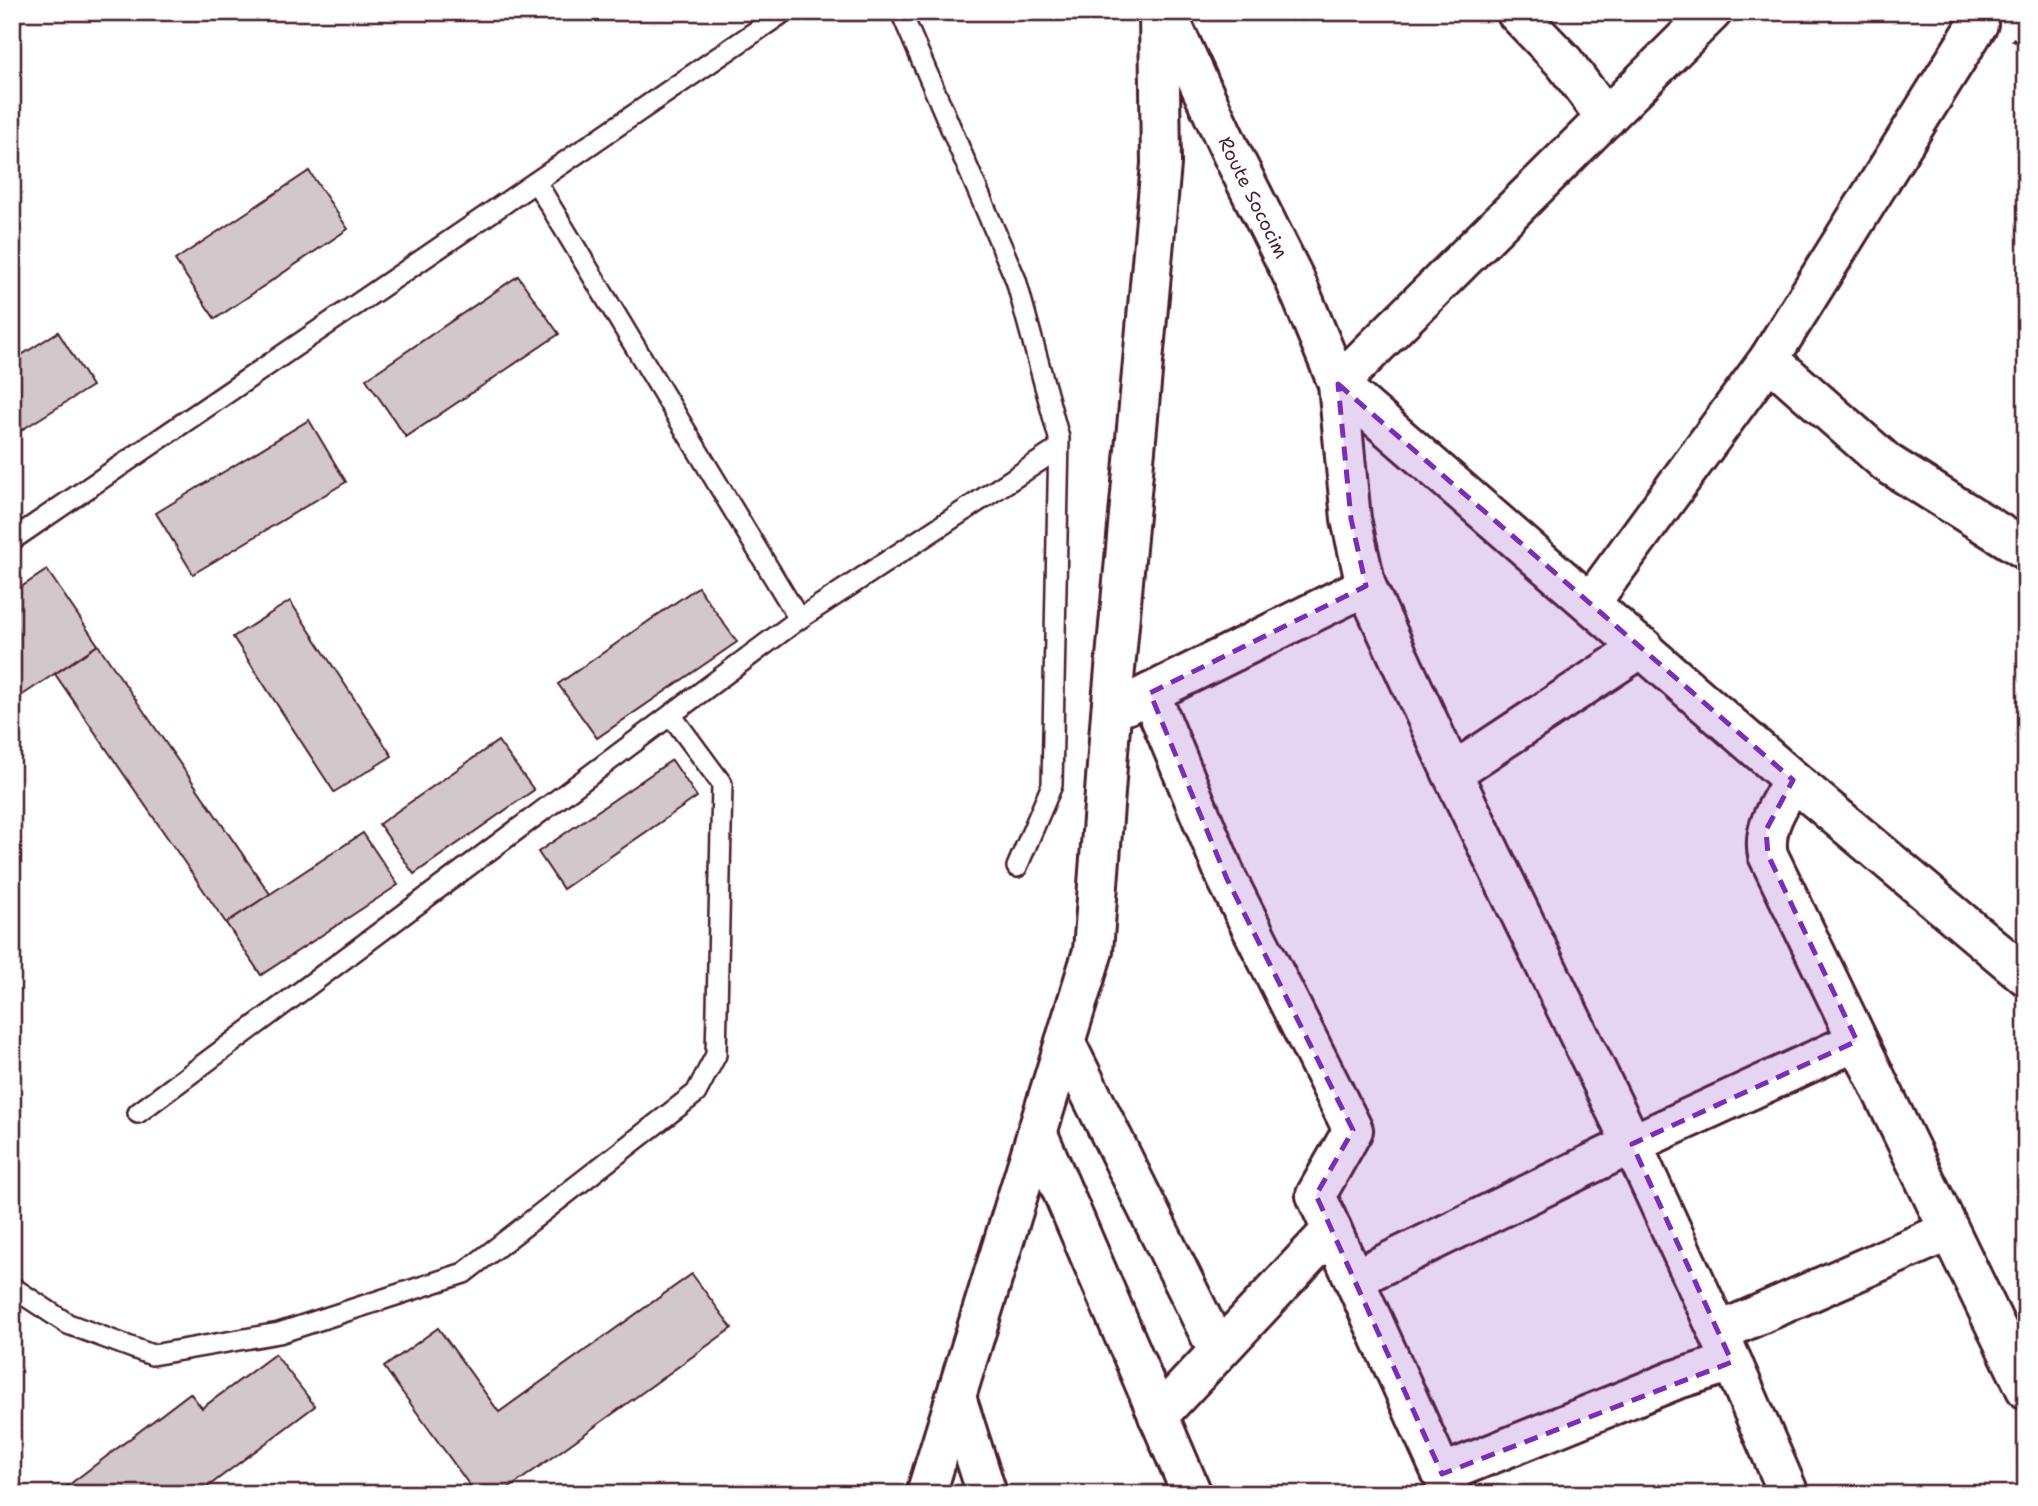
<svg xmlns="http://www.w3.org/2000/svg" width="2038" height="1506" font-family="'Shantell Sans',sans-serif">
  <rect width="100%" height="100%" fill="#fff"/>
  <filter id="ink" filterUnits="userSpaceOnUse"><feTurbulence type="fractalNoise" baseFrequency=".0143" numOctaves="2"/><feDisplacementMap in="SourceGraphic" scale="14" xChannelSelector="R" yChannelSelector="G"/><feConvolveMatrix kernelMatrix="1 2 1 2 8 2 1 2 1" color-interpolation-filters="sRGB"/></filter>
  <g filter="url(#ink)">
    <g fill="#d2c7cb" stroke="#4a1f2b" stroke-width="2">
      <path d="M 309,171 L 348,229 L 215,319 L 175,260 Z"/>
      <path d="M 518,276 L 559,334 L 406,437 L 366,379 Z"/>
      <path d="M 58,332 L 92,386 L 12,436 L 12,361 Z"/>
      <path d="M 309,420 L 346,482 L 193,574 L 156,513 Z"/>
      <path d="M 47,570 L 98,645 L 12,702 L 12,593 Z"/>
      <path d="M 698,587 L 737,642 L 597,738 L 558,684 Z"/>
      <path d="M 290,601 L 392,756 L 334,792 L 233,637 Z"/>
      <path d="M 98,645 L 270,894 L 226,923 L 55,674 Z"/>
      <path d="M 498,741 L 534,790 L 414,874 L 379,824 Z"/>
      <path d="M 672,760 L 697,797 L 563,889 L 538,852 Z"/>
      <path d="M 363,833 L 398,885 L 261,975 L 226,923 Z"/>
      <path d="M 692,1274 L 732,1328 L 501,1494 L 476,1494 L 384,1367 L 438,1328 L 499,1412 Z"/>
      <path d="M 275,1354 L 315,1406 L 198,1494 L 57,1494 L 190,1393 L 202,1408 Z"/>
    </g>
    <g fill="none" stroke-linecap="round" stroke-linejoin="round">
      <g stroke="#4a1f2b" stroke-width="24">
        <g id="lane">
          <path d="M 901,12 L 1016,280 L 1059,438 L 1052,785 L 1017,867"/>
          <path d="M 536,182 L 799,619"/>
          <path d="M 12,540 L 784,12"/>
          <path d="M 138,1113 L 799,619 L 1058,449"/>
          <path d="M 12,1287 L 68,1324 L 152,1355 L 279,1333 L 464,1273 L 696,1093 L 716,1055 L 722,784 L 671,715"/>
        </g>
      </g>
      <g stroke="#4a1f2b" stroke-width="44">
        <g id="street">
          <path d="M 1516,12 L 1564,62 L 1606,118"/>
          <path d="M 1712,12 L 1338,384 L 1793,780 L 2026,976"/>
          <path d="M 1769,359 L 1887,463 L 2026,550"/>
          <path d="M 1591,602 L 1769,359 L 1978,24"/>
          <path d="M 1150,693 L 1227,879 L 1353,1130 L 1316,1195 L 1451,1494"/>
          <path d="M 1126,705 L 1366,586"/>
          <path d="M 1452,773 L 1643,647"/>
          <path d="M 1793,780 C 1780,804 1762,827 1768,855 L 2026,1389"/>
          <path d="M 1065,1042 L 1218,1351"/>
          <path d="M 1037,1132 L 1192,1494"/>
          <path d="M 1354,1279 L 1632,1144 L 1857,1041"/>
          <path d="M 1719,1332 L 1949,1231"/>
          <path d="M 956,1397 L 987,1494"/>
          <path d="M 1158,1416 L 1332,1230"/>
          <path d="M 1442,1474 L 1675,1380 L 1732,1362"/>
          <path d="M 926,1494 L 1093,951 L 1111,713 L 1161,164 L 1159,12"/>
        </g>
      </g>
      <g stroke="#4a1f2b" stroke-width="44">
        <g id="secondary">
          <path id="s1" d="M 1166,12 L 1231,152 L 1295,280 L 1338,384 L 1351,519 L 1366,586 L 1452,773 L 1632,1144 L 1732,1362 L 1789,1494"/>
        </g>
      </g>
      <path stroke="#4a1f2b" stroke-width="4.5" stroke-dasharray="5 5" stroke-linecap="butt" d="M 2012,39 L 2026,46"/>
      <use href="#lane" stroke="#fff" stroke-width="19"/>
      <use href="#street" stroke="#fff" stroke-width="38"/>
      <use href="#secondary" stroke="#fff" stroke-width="38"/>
    </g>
  </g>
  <path fill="#7b2cbf" fill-opacity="0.2" stroke="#7b2cbf" stroke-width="5" stroke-dasharray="14 9" stroke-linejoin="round" d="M 1338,384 L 1793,780 L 1766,830 L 1768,855 L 1857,1041 L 1632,1144 L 1732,1362 L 1442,1474 L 1316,1195 L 1353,1130 L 1227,879 L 1150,693 L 1366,586 L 1351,519 Z"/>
  <g text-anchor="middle" stroke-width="5" stroke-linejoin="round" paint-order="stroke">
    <g font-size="19" fill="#4a1f2b" stroke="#fff">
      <text dy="7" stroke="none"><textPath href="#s1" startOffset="205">Route Sococim</textPath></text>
    </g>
  </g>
  <rect width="2038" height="1506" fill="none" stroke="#fff" stroke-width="42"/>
  <rect x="21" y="21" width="1996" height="1464" fill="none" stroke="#4a1f2b" stroke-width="2.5" filter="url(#ink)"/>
</svg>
